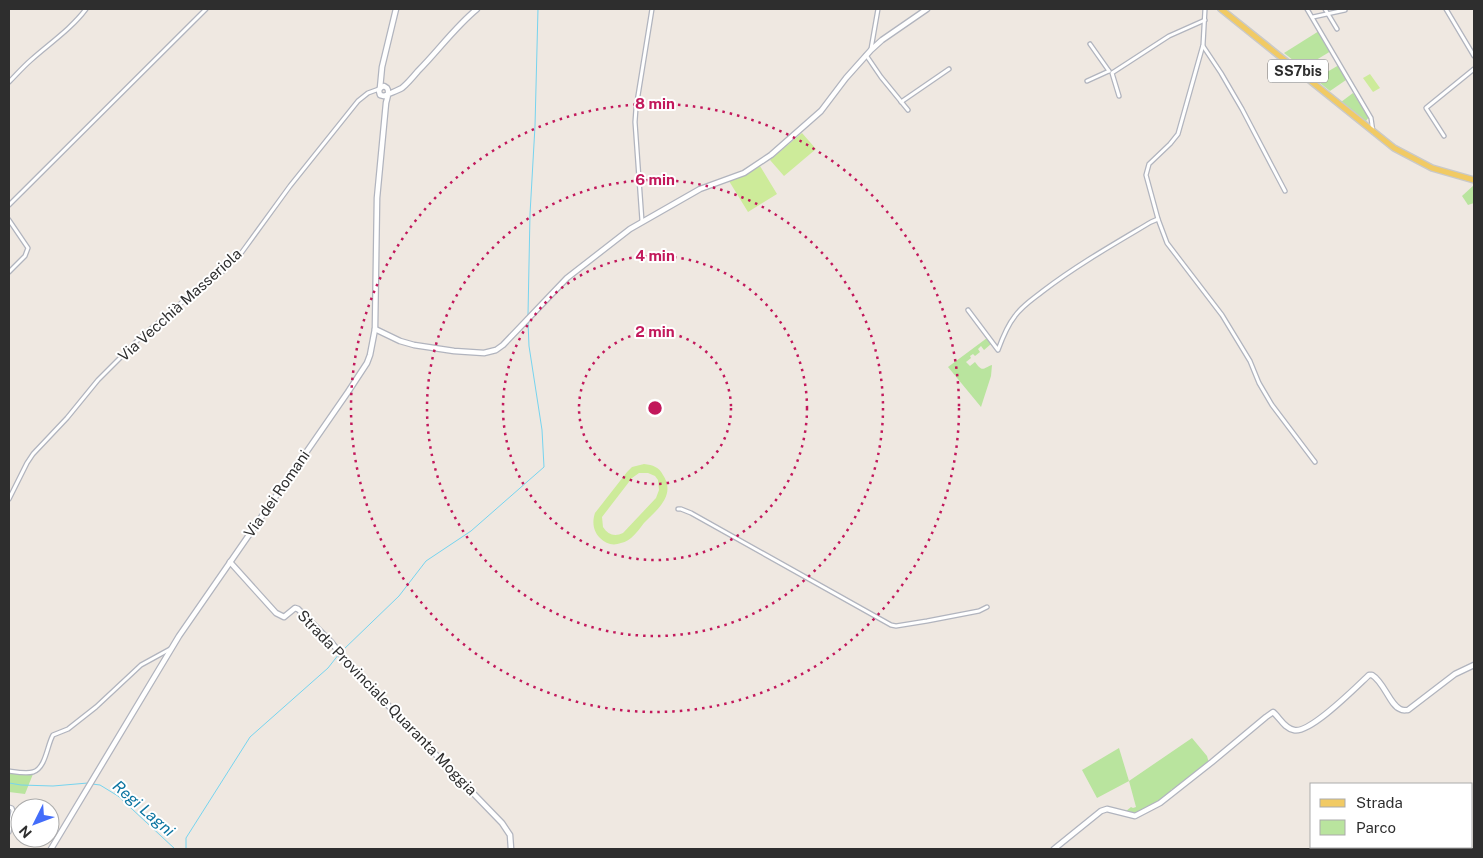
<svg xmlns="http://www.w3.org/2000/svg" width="1483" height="858" font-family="'Public Sans',sans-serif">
  <rect width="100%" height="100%" fill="#efe8e1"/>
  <g fill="#b9e49e">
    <path d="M 1319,31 L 1331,51 L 1303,68 L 1284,53 Z"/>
    <path d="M 1339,65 L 1346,80 L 1330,91 L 1315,79 Z"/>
    <path d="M 1353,93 L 1369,117 L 1366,121 L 1365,121 L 1341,102 Z"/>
    <path d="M 1474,185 L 1474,203 L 1468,205 L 1462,196 Z"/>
    <path d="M 987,338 L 991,344 L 984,350 L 981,346 L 978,349 L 980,352 L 975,356 L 973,354 L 970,356 L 971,358 L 966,362 L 970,366 L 975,362 C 983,373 983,368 992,365 L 991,376 L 981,407 L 948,367 Z"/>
    <path d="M 1192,738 L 1207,756 L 1209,763 L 1174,790 L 1172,789 L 1171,790 L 1171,792 C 1164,798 1146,811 1137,813 C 1133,815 1129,813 1125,812 L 1131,807 L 1133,808 L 1136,807 L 1129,781 L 1097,798 L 1082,770 L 1119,748 L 1129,781 Z"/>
    <path d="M 9,773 L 33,774 L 25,794 L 9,792 Z"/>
  </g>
  <g fill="#cdeb9a" fill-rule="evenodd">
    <path d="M 1370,74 L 1380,88 L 1373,92 L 1363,78 Z"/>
    <path d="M 802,133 L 816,149 L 784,176 L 770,160 Z"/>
    <path d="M 760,166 L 777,194 L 748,212 L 729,181 L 745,175 Z"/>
    <path d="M 644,464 C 653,465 659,467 663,475 C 676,495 658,509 644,523 C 638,531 631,541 621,543 C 613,546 606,544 600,538 C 593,531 592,522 595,513 L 627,472 L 632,467 ZM 639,473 L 648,473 L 655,476 L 658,480 L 659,490 L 656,498 L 623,533 C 615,537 608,535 603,527 L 602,517 L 632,478 Z"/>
  </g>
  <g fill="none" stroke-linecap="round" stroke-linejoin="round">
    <g stroke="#76d4ef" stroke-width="1">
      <path d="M 528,315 L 530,214 L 535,126 L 538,9"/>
      <path d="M 342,651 L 399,596 L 426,561 L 471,531 L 544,467 L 542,430 L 529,346 L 528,322"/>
      <path d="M 9,783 L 21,785 L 53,786 L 88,783"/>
      <path d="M 92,784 L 100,785 L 118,796 L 175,849"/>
      <path d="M 186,849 L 186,838 L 250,737 L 328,668 L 339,654"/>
    </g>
    <g stroke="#b1b4be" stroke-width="5.5">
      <g id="street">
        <path d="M 1205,9 L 1203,45 L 1178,134 L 1170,144 L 1149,164 L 1146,175 L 1158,219 L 1167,243 L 1222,315 L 1250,361 L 1259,383 L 1272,405 L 1315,462"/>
        <path d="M 1307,9 L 1371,118 L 1373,132"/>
        <path d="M 1325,9 L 1337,29"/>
        <path d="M 1446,9 L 1474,56"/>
        <path d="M 1313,17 L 1345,10 L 1344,9"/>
        <path d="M 1090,44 L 1109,71"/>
        <path d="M 1203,46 L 1221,73 L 1242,109 L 1285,191"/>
        <path d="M 871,49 L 878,9"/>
        <path d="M 866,55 L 881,77 L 908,110"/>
        <path d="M 1087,81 L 1109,71"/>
        <path d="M 9,82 C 16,75 23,67 31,60 C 50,43 71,29 86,9"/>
        <path d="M 1119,96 L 1112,73 L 1169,36 L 1205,20"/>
        <path d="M 901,102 L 949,69"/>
        <path d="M 1444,136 L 1426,108 L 1474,69"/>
        <path d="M 9,205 L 206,9"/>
        <path d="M 9,220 L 28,248 L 25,256 L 9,272"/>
        <path d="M 642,221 L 635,122 L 636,108 L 652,9"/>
        <path d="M 968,310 L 998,350 C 1002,339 1007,326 1015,316 C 1022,306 1033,299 1043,291 C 1077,265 1114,244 1151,222 L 1158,219"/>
        <path d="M 9,499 L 27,463 L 33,454 L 67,418 L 98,380 L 140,338 L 194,292 L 207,279 L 220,274 L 242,252 L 290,186 L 358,101 L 368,93 L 379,89"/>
        <path d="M 678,509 L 681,509 L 691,513 L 891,625 L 896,626 L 927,621 L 979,611 L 987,607"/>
        <path d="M 9,771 C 16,772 26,774 33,772 C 46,768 47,745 53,735 L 68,729 L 96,707 L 141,665 L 172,648"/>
        <path d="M 9,807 L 12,808 L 13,811 L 9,832"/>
      </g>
    </g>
    <g stroke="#b1b4be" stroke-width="7">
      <g id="secondary">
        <path d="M 380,88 L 382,67 L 396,9"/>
        <path d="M 375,329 L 400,341 L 414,345 L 454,351 L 484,353 L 496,350 L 503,345 L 567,278 L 630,229 L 700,189 L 744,173 L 771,155 L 821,111 L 846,78 L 871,50 L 882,40 L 927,9"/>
        <path d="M 230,562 L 276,613 L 284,617 L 295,608 L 298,609 L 331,642 L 350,666 L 502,823 L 510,835 L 511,849"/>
        <path d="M 51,849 L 179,636 L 348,392 L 367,363 L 370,355 L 375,329 L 377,198 L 386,103 C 387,98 390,92 387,88 L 384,86 L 380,88 L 379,91 L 380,95 L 384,96 C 390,93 397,91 402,88 C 408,83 413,77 418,71 C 438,51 455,27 477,9"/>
        <path d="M 1054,849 L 1101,811 L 1107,809 L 1135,816 L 1160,803 L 1212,762 L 1266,717 L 1273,712 C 1280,718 1284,728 1294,730 C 1310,734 1356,687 1369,675 L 1372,675 C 1384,682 1390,705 1400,709 C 1403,711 1405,710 1408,710 L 1455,674 L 1474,665"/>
      </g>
    </g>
    <g stroke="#c9c9c9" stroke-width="8">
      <path id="primary" d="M 1221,9 L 1394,148 L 1432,168 L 1474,180"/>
    </g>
    <use href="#street" stroke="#fff" stroke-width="3"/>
    <use href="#secondary" stroke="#fff" stroke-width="4.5"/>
    <use href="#primary" stroke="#f1ca64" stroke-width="5"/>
  </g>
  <g fill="none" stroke="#c2185b" stroke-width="2.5" stroke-dasharray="2.5 5">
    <circle cx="655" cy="408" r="76"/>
    <circle cx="655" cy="408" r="152"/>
    <circle cx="655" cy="408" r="228"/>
    <circle cx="655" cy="408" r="304"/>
  </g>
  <g text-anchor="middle" stroke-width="4" stroke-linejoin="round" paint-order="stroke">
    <rect fill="#fff" stroke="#6d6d6d" stroke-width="1" x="1268" y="59.5" width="60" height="23" rx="4"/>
    <g font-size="14" font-weight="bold" fill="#2e2e2e">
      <text x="1298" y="76">SS7bis</text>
    </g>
    <g font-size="15" fill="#2e2e2e" stroke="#fff">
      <text transform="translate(180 305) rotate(-42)" y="5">Via Vecchià Masseriola</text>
      <text transform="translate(277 494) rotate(-55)" y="5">Via dei Romani</text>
      <text transform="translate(387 703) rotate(46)" y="5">Strada Provinciale Quaranta Moggia</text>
    </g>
    <g font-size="16" font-style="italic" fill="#0e76a2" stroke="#fff">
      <text transform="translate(144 808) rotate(41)" y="6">Regi Lagni</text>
    </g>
  </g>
  <circle cx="655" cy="408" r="8" fill="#c2185b" stroke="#fff" stroke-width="2.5"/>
  <g font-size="15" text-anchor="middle" font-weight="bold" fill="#c2185b" stroke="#fff" stroke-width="4" stroke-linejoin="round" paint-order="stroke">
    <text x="655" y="109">8 min</text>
    <text x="655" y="185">6 min</text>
    <text x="655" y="261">4 min</text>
    <text x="655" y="337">2 min</text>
  </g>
  <rect width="1483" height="858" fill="none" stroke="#2e2e2e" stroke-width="20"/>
  <rect x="1310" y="783" width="162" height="65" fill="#ffffff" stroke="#ababab"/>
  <rect x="1320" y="799" width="25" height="8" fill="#f1ca64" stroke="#ababab"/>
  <text x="1356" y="808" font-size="15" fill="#2e2e2e">Strada</text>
  <rect x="1320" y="820" width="25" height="15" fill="#b9e49e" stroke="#ababab"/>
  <text x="1356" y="833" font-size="15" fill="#2e2e2e">Parco</text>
  <g transform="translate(35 823) rotate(228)"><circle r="24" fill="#ffffff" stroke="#ababab"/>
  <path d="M0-4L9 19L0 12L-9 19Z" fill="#436dfa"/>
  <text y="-8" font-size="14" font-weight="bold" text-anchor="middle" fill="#2e2e2e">N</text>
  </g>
</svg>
